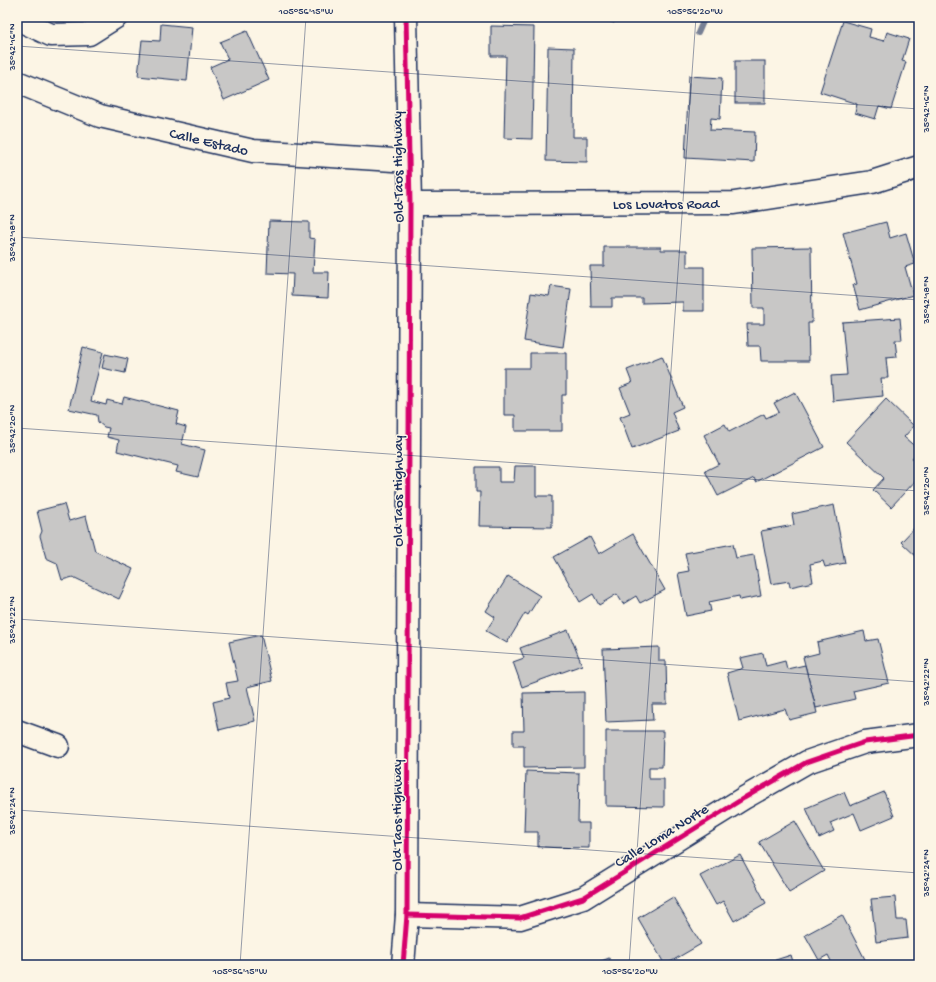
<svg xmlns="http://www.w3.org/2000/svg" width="936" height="982" font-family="'Gochi Hand',sans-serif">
  <rect width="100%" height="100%" fill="#fcf5e5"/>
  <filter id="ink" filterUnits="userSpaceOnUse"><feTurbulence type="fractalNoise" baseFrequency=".025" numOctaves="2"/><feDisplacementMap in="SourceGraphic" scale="8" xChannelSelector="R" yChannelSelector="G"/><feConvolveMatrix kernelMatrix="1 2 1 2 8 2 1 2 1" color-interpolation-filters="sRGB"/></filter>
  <g filter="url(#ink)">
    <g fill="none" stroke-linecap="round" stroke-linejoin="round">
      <path stroke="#767f94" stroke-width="6" d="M 698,33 L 705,17"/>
    </g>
    <g fill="#c8c7c6" stroke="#1b2f5e">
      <path d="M 598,17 L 616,17 L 614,23 Z"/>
      <path d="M 843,21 L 871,29 L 869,37 L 884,41 L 887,32 L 909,39 L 902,61 L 906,62 L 891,109 L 879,106 L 875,119 L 855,113 L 857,104 L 820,92 Z"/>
      <path d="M 161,24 L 192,27 L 187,81 L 138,76 L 142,40 L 160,41 Z"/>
      <path d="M 491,26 L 534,27 L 532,139 L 504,138 L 506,56 L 491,56 Z"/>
      <path d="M 247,31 L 269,80 L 224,100 L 210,67 L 228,59 L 220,42 Z"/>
      <path d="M 548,47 L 574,48 L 573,137 L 587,137 L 587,162 L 546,161 Z"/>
      <rect x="735" y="61" width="30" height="42"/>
      <path d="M 689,76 L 722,78 L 720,119 L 711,118 L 710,130 L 755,132 L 754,162 L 685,158 Z"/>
      <path d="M 269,221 L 309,222 L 309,238 L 315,239 L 313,272 L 329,272 L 328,298 L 292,296 L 293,274 L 267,273 Z"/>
      <path d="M 886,222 L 890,238 L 906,233 L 915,264 L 905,267 L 913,295 L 860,310 L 853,285 L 857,284 L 843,233 Z"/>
      <path d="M 604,247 L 661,247 L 661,250 L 687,250 L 687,267 L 704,267 L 704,311 L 683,311 L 683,302 L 642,303 L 642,298 L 612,298 L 612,307 L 591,307 L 590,266 L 604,266 Z"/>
      <path d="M 811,247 L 812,323 L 808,323 L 809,361 L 761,361 L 760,346 L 748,346 L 747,324 L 764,324 L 764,308 L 753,308 L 752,248 Z"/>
      <path d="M 551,286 L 571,289 L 563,347 L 524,341 L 531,293 L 549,296 Z"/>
      <path d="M 900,318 L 902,340 L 895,340 L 897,357 L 886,358 L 888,378 L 881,378 L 883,396 L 833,401 L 831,376 L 847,375 L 842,322 Z"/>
      <path d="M 83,347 L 103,352 L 91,401 L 106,405 L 107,400 L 122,404 L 124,397 L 179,411 L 176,424 L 186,427 L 182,444 L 205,450 L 198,477 L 176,472 L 178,466 L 117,451 L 119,440 L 107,437 L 109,428 L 104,427 L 98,422 L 97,415 L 69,409 Z"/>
      <path d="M 530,353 L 566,353 L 566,395 L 562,395 L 562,431 L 515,431 L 515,415 L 504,415 L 504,368 L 530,368 Z"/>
      <path d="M 105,354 L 128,359 L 125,373 L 102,368 Z"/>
      <path d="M 662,356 L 683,407 L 672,412 L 679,431 L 632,449 L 620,417 L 630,413 L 620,388 L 632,383 L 627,370 Z"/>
      <path d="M 795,392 L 824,447 L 756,482 L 754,478 L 718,496 L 705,471 L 719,464 L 704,435 L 725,424 L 729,432 L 764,414 L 766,418 L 779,412 L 774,403 Z"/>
      <path d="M 886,399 L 914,426 L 904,437 L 919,450 L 912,458 L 919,464 L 919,477 L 891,507 L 873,490 L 884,478 L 846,442 Z"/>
      <path d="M 515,466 L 536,466 L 536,496 L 552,496 L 552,527 L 479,526 L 480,492 L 476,492 L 476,467 L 499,467 L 499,482 L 514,482 Z"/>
      <path d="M 64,504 L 69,521 L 86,516 L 95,551 L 133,569 L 119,599 L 73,577 L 62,580 L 57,563 L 46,558 L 40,536 L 42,531 L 37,511 Z"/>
      <path d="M 834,505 L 845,563 L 825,567 L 823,561 L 810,564 L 813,582 L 790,587 L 789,581 L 771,584 L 761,531 L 794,525 L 792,514 Z"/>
      <path d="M 919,523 L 919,559 L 901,542 Z"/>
      <path d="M 633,534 L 665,590 L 640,603 L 636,596 L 623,604 L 617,594 L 599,605 L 593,594 L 580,602 L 554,557 L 590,537 L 599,554 Z"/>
      <path d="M 733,544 L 736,558 L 754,555 L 761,596 L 740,600 L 739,596 L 709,602 L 711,611 L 686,616 L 678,573 L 689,571 L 685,553 Z"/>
      <path d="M 508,576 L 540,596 L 528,615 L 525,613 L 507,643 L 486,631 L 495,617 L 486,611 Z"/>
      <path d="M 568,630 L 582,665 L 522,687 L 513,662 L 524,658 L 520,648 Z"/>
      <path d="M 864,631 L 866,641 L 878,639 L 889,683 L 853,691 L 855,699 L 816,708 L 803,657 L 819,653 L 817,642 Z"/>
      <path d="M 261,635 L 272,681 L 247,687 L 255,721 L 219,730 L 213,702 L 229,698 L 226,683 L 238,681 L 229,642 Z"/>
      <path d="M 659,647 L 659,661 L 666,661 L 667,704 L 652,704 L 653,720 L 606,722 L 603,649 Z"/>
      <path d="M 763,653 L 766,666 L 785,661 L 787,669 L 805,665 L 817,713 L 789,720 L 785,709 L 739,721 L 727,673 L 743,668 L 740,658 Z"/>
      <path d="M 584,692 L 584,767 L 524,768 L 524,746 L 513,746 L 513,731 L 524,731 L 523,693 Z"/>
      <path d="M 606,731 L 663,731 L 662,767 L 649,767 L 649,779 L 664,779 L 664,807 L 606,806 Z"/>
      <path d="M 526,771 L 579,773 L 578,823 L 589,823 L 589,848 L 538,847 L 538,832 L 524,832 Z"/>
      <path d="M 844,792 L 850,806 L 884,792 L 894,816 L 861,830 L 854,813 L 830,823 L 834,831 L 819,838 L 806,808 Z"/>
      <path d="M 795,821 L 824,871 L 789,892 L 759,842 Z"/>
      <path d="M 740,855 L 766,903 L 734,921 L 723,901 L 716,905 L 700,876 Z"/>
      <path d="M 673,897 L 701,944 L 665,965 L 638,918 Z"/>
      <path d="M 895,897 L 897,920 L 906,920 L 908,938 L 876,942 L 871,899 Z"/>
      <path d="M 842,915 L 868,965 L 833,965 L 828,955 L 819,960 L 805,935 Z"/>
      <path d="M 791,955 L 794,965 L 760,965 Z"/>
      <path d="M 609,958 L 612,965 L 591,965 Z"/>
    </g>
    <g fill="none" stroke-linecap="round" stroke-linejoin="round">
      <g stroke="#1b2f5e" stroke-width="25">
        <g id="minor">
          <path d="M 17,19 L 51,35 L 89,34 L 116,17"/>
          <path d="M 17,82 L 100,116 L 253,151 L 409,161"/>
          <path d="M 410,204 L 734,203 L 872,182 L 919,167"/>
          <path d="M 17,731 L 58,746"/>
          <path d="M 407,915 L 520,918 L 583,898 L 744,798 L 807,762 L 865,742 L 919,735"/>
        </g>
      </g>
      <g stroke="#1b2f5e" stroke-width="25">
        <path id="tertiary" d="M 403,965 L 407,915 L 410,204 L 406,17"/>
      </g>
      <use href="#minor" stroke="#fcf5e5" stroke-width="22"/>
      <use href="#tertiary" stroke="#fcf5e5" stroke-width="22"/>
      <g stroke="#fcf5e5" stroke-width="8">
        <g id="cycleway">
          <path d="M 407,915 L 520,918 L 583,898 L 744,798 L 807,762 L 865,742 L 919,735"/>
          <path d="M 403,965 L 407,915 L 410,204 L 406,17"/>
        </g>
      </g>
      <use href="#cycleway" stroke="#d6006c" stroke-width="5"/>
    </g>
  </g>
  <path fill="none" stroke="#1b2f5e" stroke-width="1" stroke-opacity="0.45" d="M 17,46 L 919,109M 17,237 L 919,300M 17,428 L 919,491M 17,619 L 919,682M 17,810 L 919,873M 240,965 L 306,17M 629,965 L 696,17"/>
  <g text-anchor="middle" stroke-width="3" stroke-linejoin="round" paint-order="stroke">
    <g font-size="15" fill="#1b2f5e" stroke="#fcf5e5">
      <text transform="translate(209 141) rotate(13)" y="5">Calle Estado</text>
      <text transform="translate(397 167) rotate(-91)" y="5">Old Taos Highway</text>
      <text x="666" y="208">Los Lovatos Road</text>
      <text transform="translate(397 491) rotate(-90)" y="5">Old Taos Highway</text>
      <text transform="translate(396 815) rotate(-90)" y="5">Old Taos Highway</text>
      <text transform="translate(661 835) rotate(-32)" y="5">Calle Loma Norte</text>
    </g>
  </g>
  <rect width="936" height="982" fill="none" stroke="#fcf5e5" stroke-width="44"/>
  <rect x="22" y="22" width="892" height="938" fill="none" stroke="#1b2f5e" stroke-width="1.5"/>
  <g font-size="10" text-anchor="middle" fill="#1b2f5e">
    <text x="306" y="14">105°56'15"W</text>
    <text x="695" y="14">105°56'20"W</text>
    <text transform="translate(11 47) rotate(-90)" y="4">35°42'16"N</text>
    <text transform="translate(925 109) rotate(-90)" y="4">35°42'16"N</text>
    <text transform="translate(11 238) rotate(-90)" y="4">35°42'18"N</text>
    <text transform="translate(925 300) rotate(-90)" y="4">35°42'18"N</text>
    <text transform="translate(11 429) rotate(-90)" y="4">35°42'20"N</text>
    <text transform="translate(925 491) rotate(-90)" y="4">35°42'20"N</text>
    <text transform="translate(11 620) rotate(-90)" y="4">35°42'22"N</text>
    <text transform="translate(925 682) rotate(-90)" y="4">35°42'22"N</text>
    <text transform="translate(11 811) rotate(-90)" y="4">35°42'24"N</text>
    <text transform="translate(925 873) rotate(-90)" y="4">35°42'24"N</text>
    <text x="240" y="974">105°56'15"W</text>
    <text x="630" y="974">105°56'20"W</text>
  </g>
</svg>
